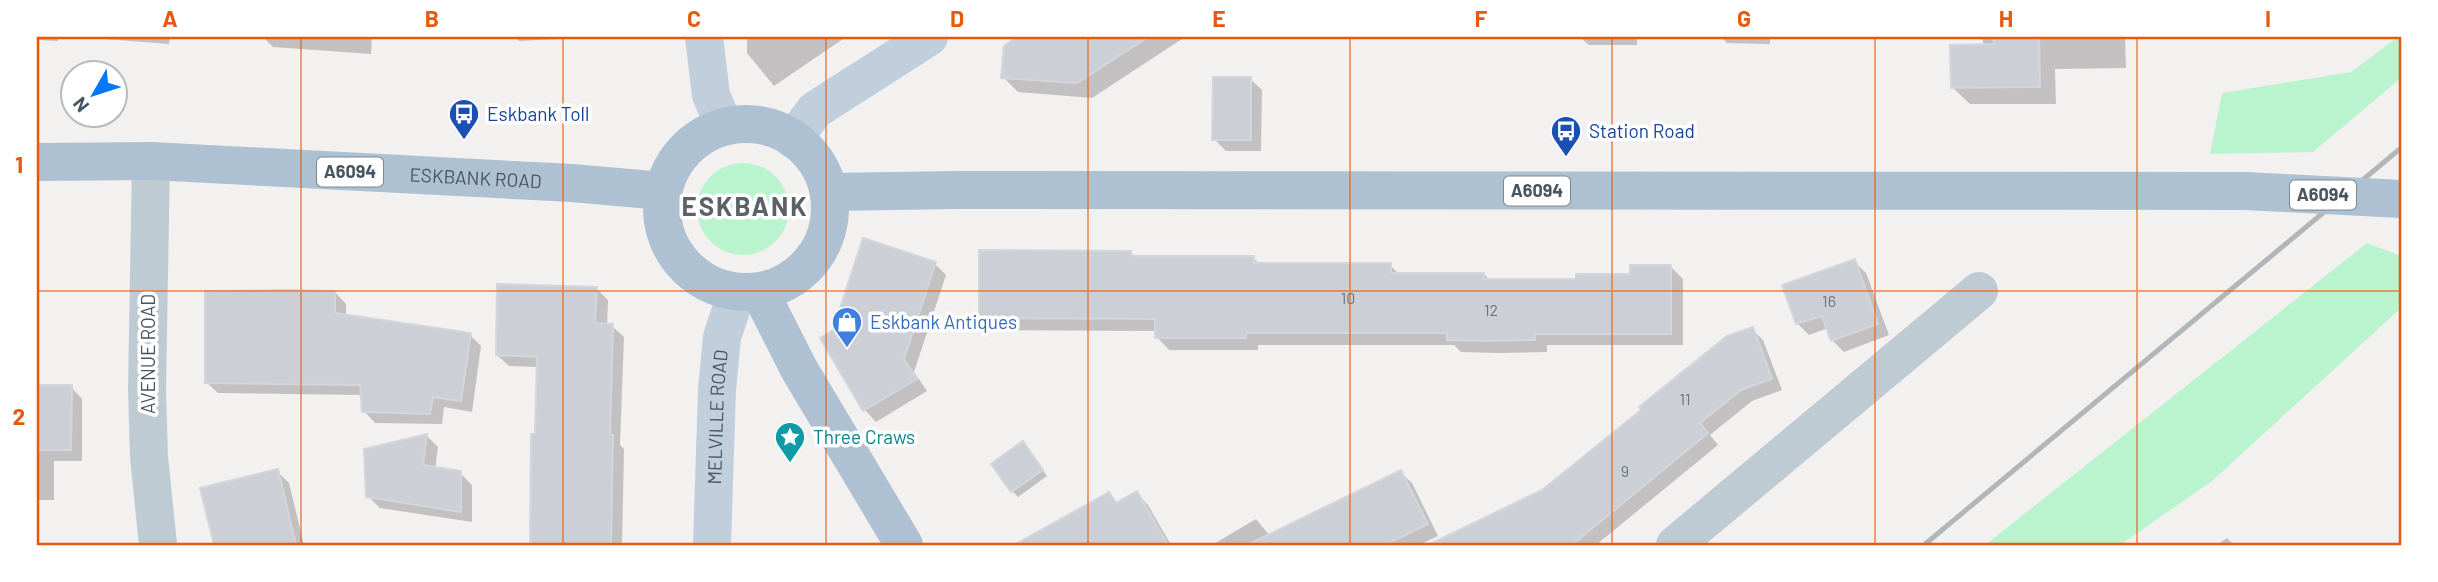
<svg xmlns="http://www.w3.org/2000/svg" width="2438" height="582" font-family="Barlow,sans-serif">
  <rect width="100%" height="100%" fill="#f3f0f0"/>
  <g fill="#baf4cf">
    <path d="M 2398,37 L 2401,37 L 2401,78 L 2313,152 L 2210,154 L 2222,93 L 2351,72 Z"/>
    <circle cx="743" cy="209" r="46"/>
    <path d="M 2367,243 L 2401,256 L 2401,308 L 2212,481 L 2120,545 L 1985,545 Z"/>
  </g>
  <g fill="#0003">
    <path d="M 37,37 L 58,37 L 58,41 L 37,40 Z"/>
    <path d="M 79,37 L 170,37 L 169,44 Z"/>
    <path d="M 263,37 L 372,37 L 371,54 L 273,47 Z"/>
    <path d="M 515,37 L 597,37 L 519,41 Z"/>
    <path d="M 747,37 L 846,37 L 774,86 L 747,53 Z"/>
    <path d="M 1020,37 L 1185,37 L 1092,98 L 1018,92 L 1003,77 L 1005,47 Z"/>
    <path d="M 1330,37 L 1383,37 L 1383,39 L 1333,39 Z"/>
    <path d="M 1580,37 L 1637,37 L 1637,45 L 1589,45 Z"/>
    <path d="M 1645,37 L 1770,37 L 1770,44 L 1727,43 L 1721,37 Z"/>
    <path d="M 1983,37 L 2125,37 L 2126,68 L 2055,69 L 2056,104 L 1970,104 L 1953,88 L 1983,46 Z"/>
    <path d="M 1250,79 L 1262,90 L 1261,151 L 1226,151 L 1214,139 Z"/>
    <path d="M 1131,253 L 1135,257 L 1253,258 L 1260,264 L 1390,265 L 1400,275 L 1484,274 L 1491,281 L 1578,281 L 1632,275 L 1671,267 L 1683,279 L 1683,345 L 1547,345 L 1547,352 L 1498,353 L 1461,352 L 1454,345 L 1258,345 L 1258,350 L 1169,350 L 1157,337 L 1157,331 L 993,330 L 981,317 Z"/>
    <path d="M 1854,261 L 1866,273 L 1889,335 L 1844,352 L 1832,340 L 1828,328 L 1809,335 L 1797,323 Z"/>
    <path d="M 935,264 L 946,275 L 914,372 L 927,391 L 876,422 L 865,410 L 822,339 Z"/>
    <path d="M 596,288 L 608,300 L 607,325 L 612,326 L 624,337 L 620,445 L 624,449 L 622,545 L 532,545 L 533,436 L 537,436 L 538,367 L 509,366 L 497,355 Z"/>
    <path d="M 335,292 L 346,304 L 346,317 L 470,335 L 481,346 L 472,412 L 444,407 L 442,424 L 375,423 L 364,411 L 363,395 L 218,393 L 206,382 Z"/>
    <path d="M 1752,329 L 1763,340 L 1782,390 L 1752,401 L 1710,435 L 1718,445 L 1596,545 L 1455,545 L 1451,536 L 1543,491 L 1644,410 Z"/>
    <path d="M 37,387 L 71,387 L 82,399 L 82,461 L 54,461 L 54,500 L 37,500 Z"/>
    <path d="M 427,436 L 438,447 L 435,469 L 460,473 L 472,485 L 472,522 L 380,508 L 368,496 L 366,450 Z"/>
    <path d="M 1028,450 L 1047,476 L 1018,497 L 1012,491 Z"/>
    <path d="M 277,471 L 289,483 L 304,545 L 216,545 L 202,489 Z"/>
    <path d="M 1400,472 L 1412,483 L 1438,536 L 1419,545 L 1212,545 L 1256,519 L 1270,536 Z"/>
    <path d="M 1109,494 L 1119,504 L 1137,494 L 1148,505 L 1171,545 L 1060,545 L 1050,527 Z"/>
    <path d="M 2227,538 L 2234,545 L 2217,545 Z"/>
  </g>
  <g fill="#ccd0d6" stroke="#d3d6dc" stroke-width="2">
    <path d="M 1017,37 L 1148,37 L 1077,83 L 1001,78 L 1004,46 Z"/>
    <path d="M 1994,37 L 2039,37 L 2040,87 L 1951,88 L 1950,45 L 1994,44 Z"/>
    <path d="M 1213,77 L 1251,77 L 1251,140 L 1212,140 Z"/>
    <path d="M 863,238 L 936,262 L 904,359 L 917,379 L 863,411 L 820,338 L 833,330 Z"/>
    <path d="M 979,250 L 1131,251 L 1131,256 L 1254,256 L 1254,263 L 1391,263 L 1391,273 L 1484,273 L 1484,279 L 1576,279 L 1576,274 L 1630,274 L 1630,265 L 1671,265 L 1671,334 L 1535,334 L 1535,340 L 1484,341 L 1447,340 L 1447,333 L 1246,333 L 1246,338 L 1155,338 L 1155,319 L 979,318 Z"/>
    <path d="M 1855,259 L 1878,324 L 1831,341 L 1822,316 L 1796,324 L 1782,285 Z"/>
    <path d="M 497,284 L 597,287 L 595,323 L 613,324 L 610,435 L 613,435 L 611,545 L 530,545 L 531,434 L 535,434 L 537,357 L 496,355 Z"/>
    <path d="M 290,290 L 335,291 L 335,313 L 471,333 L 461,401 L 433,397 L 430,414 L 362,412 L 360,385 L 205,383 L 205,291 Z"/>
    <path d="M 1753,327 L 1772,379 L 1741,390 L 1700,423 L 1708,433 L 1572,545 L 1428,545 L 1542,490 L 1641,410 L 1639,407 L 1727,336 Z"/>
    <path d="M 37,385 L 72,385 L 71,450 L 37,450 Z"/>
    <path d="M 427,434 L 423,465 L 461,471 L 461,512 L 366,497 L 364,449 Z"/>
    <path d="M 1023,441 L 1043,470 L 1011,492 L 991,464 Z"/>
    <path d="M 278,469 L 296,545 L 214,545 L 200,488 Z"/>
    <path d="M 1401,470 L 1428,524 L 1385,545 L 1247,545 Z"/>
    <path d="M 1137,491 L 1168,545 L 1014,545 L 1109,492 L 1116,503 Z"/>
  </g>
  <g fill="none" stroke-linecap="round" stroke-linejoin="round">
    <g stroke="#bfcbd3" stroke-width="38">
      <path d="M 151,161 L 147,389 L 149,457 L 158,545"/>
      <path d="M 1675,545 L 1979,291"/>
    </g>
    <g stroke="#c1cedb" stroke-width="38">
      <path d="M 704,37 L 711,95 L 724,126"/>
      <path d="M 793,139 L 815,110 L 929,37"/>
      <path id="s1" d="M 712,545 L 717,390 L 722,337 L 737,292"/>
    </g>
    <g stroke="#adc1d2" stroke-width="38">
      <circle cx="746" cy="208" r="84"/>
      <path id="s2" d="M 37,162 L 151,161 L 572,183 L 663,191"/>
      <path d="M 829,192 L 957,190 L 2246,191"/>
      <path d="M 761,294 L 799,369 L 904,545"/>
    </g>
    <path stroke="#b1b6bb" stroke-width="5" d="M 1924,545 L 2401,148"/>
    <path stroke="#adc1d2" stroke-width="38" d="M 2246,191 L 2401,199"/>
  </g>
  <path fill="none" stroke="#e8590c" stroke-width="2" stroke-opacity="0.55" d="M 301,37 L 301,545M 563,37 L 563,545M 826,37 L 826,545M 1088,37 L 1088,545M 1350,37 L 1350,545M 1612,37 L 1612,545M 1875,37 L 1875,545M 2137,37 L 2137,545M 37,291 L 2401,291"/>
  <defs>
    <g id="bus-pin" transform="scale(1.575)"><path d="M0 17L-7.5 6A9.5 9.5 0 1 1 7.5 6Z" fill="#1a4fb4" stroke="#fff"/><path d="M-5-6H5V4H4V6H2V4H-2V6H-4V4H-5ZM-3.5-4V0h7V-4ZM-3.5 1.2v1.5H-2V1.2ZM2 1.2v1.5H3.5V1.2Z" fill="#fff"/></g>
    <g id="shop-pin" transform="scale(1.575)"><path d="M0 17L-7.5 6A9.5 9.5 0 1 1 7.5 6Z" fill="#3f7fe0" stroke="#fff"/><path d="M-5-2.5h2.3a2.7 3.5 0 0 1 5.4 0H5L5.5 6h-11ZM-1.5-2.5h3a1.5 2.3 0 0 0-3 0Z" fill="#fff"/></g>
    <g id="sight-pin" transform="scale(1.575)"><path d="M0 17L-7.5 6A9.5 9.5 0 1 1 7.5 6Z" fill="#0f9aa8" stroke="#fff"/><path d="M0-6L1.8-2.2L6-1.7L2.9 1.2L3.7 5.4L0 3.3L-3.7 5.4L-2.9 1.2L-6-1.7L-1.8-2.2Z" fill="#fff"/></g>
  </defs>
  <g fill-rule="evenodd">
    <use href="#bus-pin" x="464" y="114"/>
    <use href="#bus-pin" x="1566" y="131"/>
    <use href="#shop-pin" x="847" y="322"/>
    <use href="#sight-pin" x="790" y="437"/>
  </g>
  <g text-anchor="middle" stroke-width="7" stroke-linejoin="round" paint-order="stroke">
    <g font-size="16" fill="#68747e">
      <text x="1348" y="304">10</text>
      <text x="1829" y="307">16</text>
      <text x="1491" y="316">12</text>
      <text x="1685" y="405">11</text>
      <text x="1625" y="477">9</text>
    </g>
    <g fill="#fff" stroke="#7e8890" stroke-width="2">
      <rect x="317" y="157.5" width="66" height="29" rx="5"/>
      <rect x="1504" y="176.5" width="66" height="29" rx="5"/>
      <rect x="2290" y="180.5" width="66" height="29" rx="5"/>
    </g>
    <g font-size="18" font-weight="bold" fill="#465560">
      <text x="350" y="178">A6094</text>
      <text x="1537" y="197">A6094</text>
      <text x="2323" y="201">A6094</text>
    </g>
    <g font-size="19" fill="#164399" stroke="#fff" text-anchor="start">
      <text x="487" y="121">Eskbank Toll</text>
      <text x="1589" y="138">Station Road</text>
    </g>
    <g font-size="19" fill="#465560" stroke="#fff">
      <text dy="7" stroke="none"><textPath href="#s2" startOffset="439">ESKBANK ROAD</textPath></text>
      <text transform="translate(148 354) rotate(-90)" y="7">AVENUE ROAD</text>
      <text dy="7" stroke="none"><textPath href="#s1" startOffset="128">MELVILLE ROAD</textPath></text>
    </g>
    <g font-size="19" fill="#366cbe" stroke="#fff" text-anchor="start">
      <text x="870" y="329">Eskbank Antiques</text>
    </g>
    <g font-size="19" fill="#0d838f" stroke="#fff" text-anchor="start">
      <text x="813" y="444">Three Craws</text>
    </g>
    <g font-size="26" font-weight="bold" letter-spacing="2" fill="#5c6166" stroke="#fff">
      <text x="745" y="216">ESKBANK</text>
    </g>
  </g>
  <rect width="2438" height="582" fill="none" stroke="#ffffff" stroke-width="77"/>
  <g transform="translate(94 94) rotate(231)"><circle r="33" fill="#ffffff" stroke="#b5bbbf" stroke-width="2"/>
  <path d="M0-5L12 26L0 18L-12 26Z" fill="#0578f7"/>
  <text y="-10" font-size="19" font-weight="bold" text-anchor="middle" fill="#465560">N</text>
  </g>
  <rect x="38" y="38" width="2362" height="506" fill="none" stroke="#e8590c" stroke-width="2.5"/>
  <g font-size="23" text-anchor="middle" font-weight="bold" fill="#e8590c">
    <text x="170" y="27">A</text>
    <text x="432" y="27">B</text>
    <text x="694" y="27">C</text>
    <text x="957" y="27">D</text>
    <text x="1219" y="27">E</text>
    <text x="1481" y="27">F</text>
    <text x="1744" y="27">G</text>
    <text x="2006" y="27">H</text>
    <text x="2268" y="27">I</text>
    <text x="19" y="173">1</text>
    <text x="19" y="425">2</text>
  </g>
</svg>
